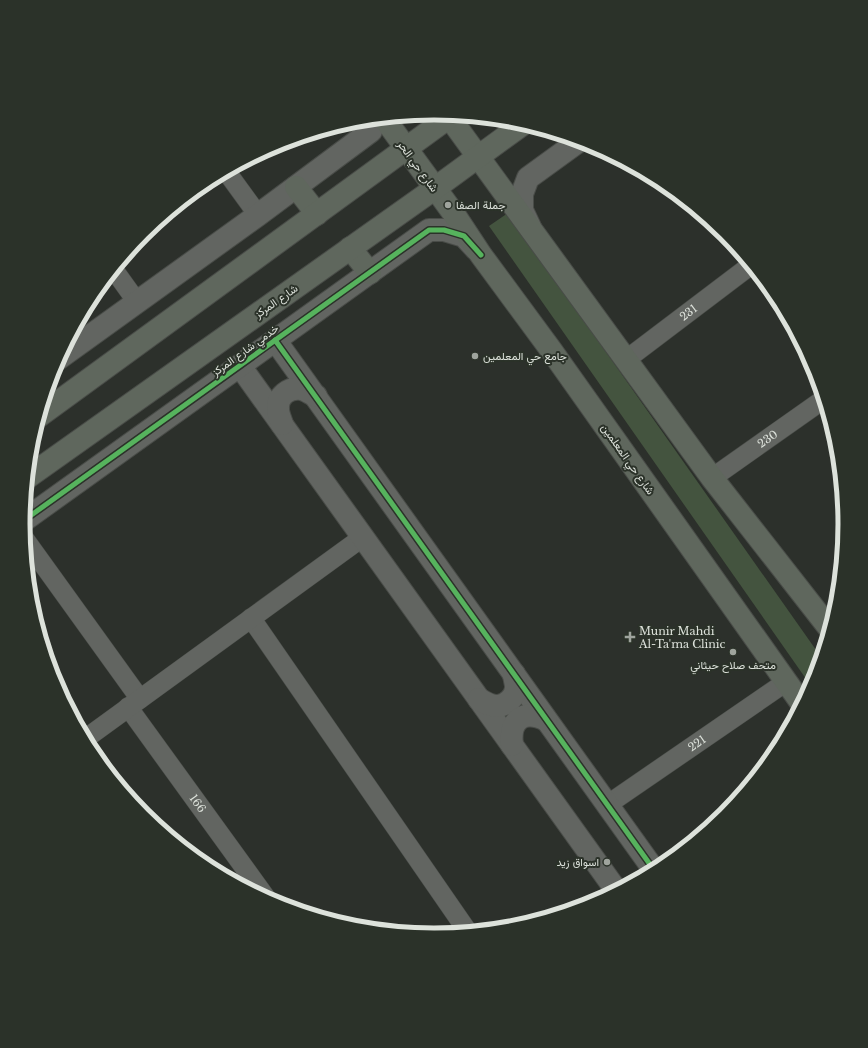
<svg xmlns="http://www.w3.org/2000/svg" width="868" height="1048" font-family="'Libre Baskerville',Vazirmatn,serif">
  <rect width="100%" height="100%" fill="#2c302b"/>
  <path fill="#44543f" d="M 508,213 L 821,657 L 811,686 L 489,226 Z"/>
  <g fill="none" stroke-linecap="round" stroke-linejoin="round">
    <g stroke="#494c48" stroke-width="20">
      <g id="minor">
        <path d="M 226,171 L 258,215"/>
        <path d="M 114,270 L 137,302"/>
        <path id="s1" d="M 627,359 L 751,265"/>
        <path id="s2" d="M 712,478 L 824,399"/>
        <path d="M 24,538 L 140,699"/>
        <path d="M 251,618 L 468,932"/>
        <path id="s3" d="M 128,707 L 267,899"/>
        <path d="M 85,739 L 363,537"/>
        <path id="s4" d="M 607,805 L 786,682"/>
      </g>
    </g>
    <g stroke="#494c48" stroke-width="24">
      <g id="tertiary">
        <path d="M 530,227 L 522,210 L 522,194 L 528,178 L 579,141"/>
        <path d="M 275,340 L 654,870"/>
        <path d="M 58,359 L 258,215 L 371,131 L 374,119"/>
        <path d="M 240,366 L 616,890"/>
        <path d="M 282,424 C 281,420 278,414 278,409 C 277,396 289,387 301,389 C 306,390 311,394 316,396"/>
        <path d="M 23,521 L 429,230 L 444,230 L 464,236 L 476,249"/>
        <path d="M 479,699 C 484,702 490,706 497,706 C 506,706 516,697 516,687 C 516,683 514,678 514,674"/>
        <path d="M 512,745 C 509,720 523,709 546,720"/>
      </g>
    </g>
    <g stroke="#494c48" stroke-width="24">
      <g id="primary">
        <path d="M 447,114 L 712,478 L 830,629"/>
        <path d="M 384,118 L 454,214 L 481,255 L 551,350 L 802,704"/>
        <path d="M 296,187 L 317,214"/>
        <path d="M 350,248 L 370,273"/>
        <path d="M 39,416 L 452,115"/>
        <path d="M 28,477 L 434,189 L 523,124"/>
      </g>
    </g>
    <use href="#minor" stroke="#626561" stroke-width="19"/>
    <use href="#tertiary" stroke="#626561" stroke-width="22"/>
    <use href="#primary" stroke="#5f675d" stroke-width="22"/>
    <g stroke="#2b3229" stroke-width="8">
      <g id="cycleway">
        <path d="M 275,340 L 654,870"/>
        <path d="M 23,521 L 429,230 L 444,230 L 464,236 L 481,255"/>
      </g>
    </g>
    <use href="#cycleway" stroke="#56b35d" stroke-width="5"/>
  </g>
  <g fill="#9fa49d" stroke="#2b3229" stroke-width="1.5">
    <circle cx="448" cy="205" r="4"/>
    <circle cx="475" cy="356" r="4"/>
    <path d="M628 631h4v4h4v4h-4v4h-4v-4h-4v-4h4z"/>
    <circle cx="733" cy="652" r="4"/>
    <circle cx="607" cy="862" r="4"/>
  </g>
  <g text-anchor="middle" stroke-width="4" stroke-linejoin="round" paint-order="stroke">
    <g font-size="11" fill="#dde2db" stroke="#2b3229">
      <text transform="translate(418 166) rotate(54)" y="4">شارع حي الحر</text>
      <text transform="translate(276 301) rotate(-35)" y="4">شارع المركز</text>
      <text dy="4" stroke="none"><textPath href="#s1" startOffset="77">231</textPath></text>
      <text transform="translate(245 350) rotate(-36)" y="4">خدمي شارع المركز</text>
      <text dy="4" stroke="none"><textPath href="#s2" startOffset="68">230</textPath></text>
      <text transform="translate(628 459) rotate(55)" y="4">شارع حي المعلمين</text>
      <text dy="4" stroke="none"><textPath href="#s4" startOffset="109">221</textPath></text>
      <text dy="4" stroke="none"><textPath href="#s3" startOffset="119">166</textPath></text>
    </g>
    <g font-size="11" fill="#dde2db" stroke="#2b3229" text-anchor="start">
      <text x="456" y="209">جملة الصفا</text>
      <text x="483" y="360">جامع حي المعلمين</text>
      <text x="639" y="635">Munir Mahdi<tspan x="639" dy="13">Al-Ta'ma Clinic</tspan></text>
      <text x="733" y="669" text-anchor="middle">متحف صلاح حيثاني</text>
      <text x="599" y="866" text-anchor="end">اسواق زيد</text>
    </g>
  </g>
  <path d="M0 0H868V1048H0ZM30 524a404 404 0 1 1 808 0a404 404 0 1 1-808 0Z" fill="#2b3229" fill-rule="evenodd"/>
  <path fill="none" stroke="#dde2db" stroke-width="5" d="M30 524a404 404 0 1 1 808 0a404 404 0 1 1-808 0Z"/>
</svg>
